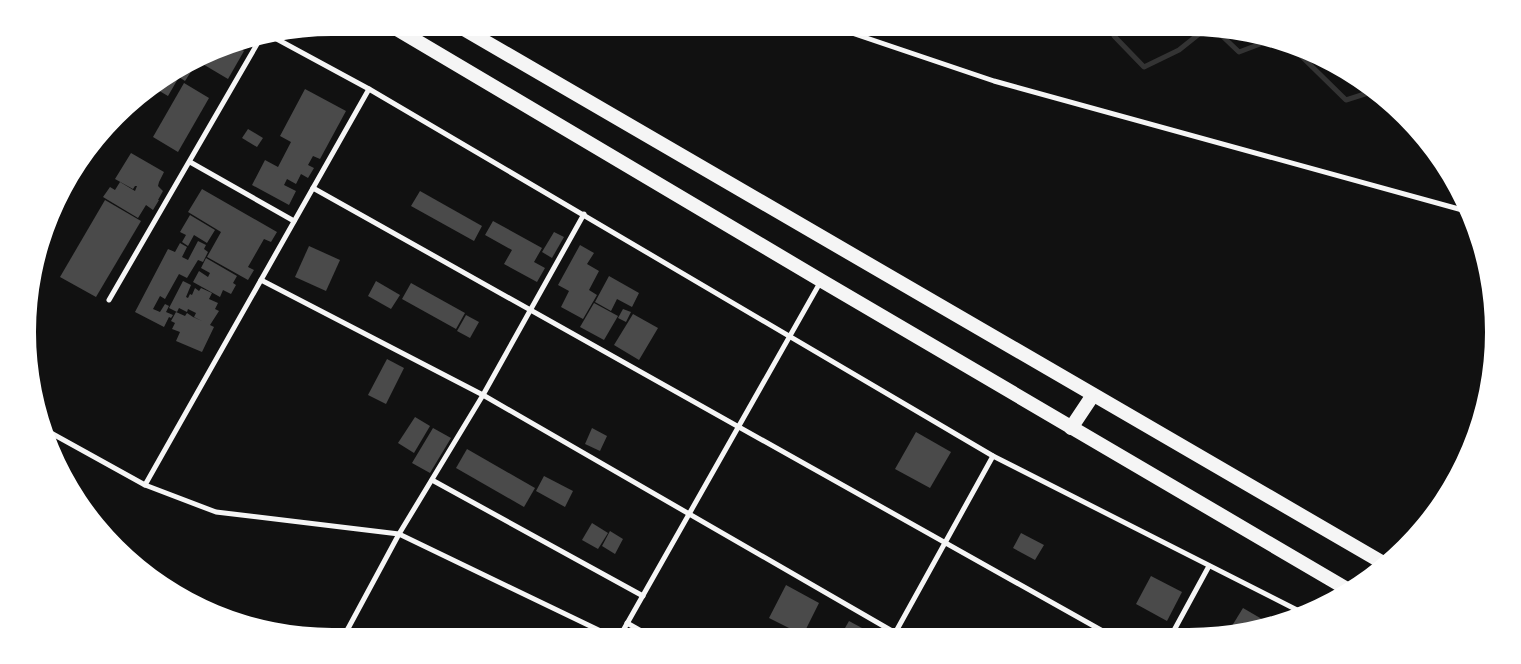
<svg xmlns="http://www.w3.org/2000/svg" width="1521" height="664" font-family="Lato,sans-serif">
  <rect width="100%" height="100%" fill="#111"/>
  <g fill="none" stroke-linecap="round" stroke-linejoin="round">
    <g stroke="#333" stroke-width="5">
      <path d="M 1109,28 L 1115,37 L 1144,67 L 1179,50 L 1204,30"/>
      <path d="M 1218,32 L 1239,52 L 1268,41"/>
      <path d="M 1291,46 L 1346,100 L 1371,92"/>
    </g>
  </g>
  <g fill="#4a4a4a">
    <path d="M 233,44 L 244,51 L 228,79 L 201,63 Z"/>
    <path d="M 194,67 L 185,81 L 179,77 L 168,96 L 156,89 Z"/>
    <path d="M 184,83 L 209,98 L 178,152 L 153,137 Z"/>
    <path d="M 305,89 L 346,111 L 320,159 L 313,156 L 308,165 L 314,168 L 308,178 L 301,174 L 296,184 L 287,179 L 284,185 L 296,191 L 289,205 L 252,185 L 265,160 L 278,167 L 291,142 L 280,136 Z"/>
    <path d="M 248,129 L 263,138 L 257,147 L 242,138 Z"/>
    <path d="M 131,153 L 164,172 L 159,182 L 158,186 L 163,191 L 158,200 L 159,200 L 153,210 L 146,205 L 138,218 L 103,197 L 110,187 L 115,190 L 120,182 L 135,191 L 137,186 L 135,186 L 133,189 L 115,179 Z"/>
    <path d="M 202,189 L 277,232 L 271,242 L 264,239 L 248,267 L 254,270 L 248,280 L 207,257 L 221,232 L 188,212 Z"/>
    <path d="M 420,191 L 482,226 L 474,241 L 411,206 Z"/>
    <path d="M 105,200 L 141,221 L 96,297 L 60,277 Z"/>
    <path d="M 190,215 L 215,230 L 207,243 L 194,235 L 188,246 L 182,242 L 186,235 L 180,232 Z"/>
    <path d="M 493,221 L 542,248 L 534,262 L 545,268 L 537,282 L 504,264 L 512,250 L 485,235 Z"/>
    <path d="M 554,232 L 564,237 L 552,258 L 542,252 Z"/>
    <path d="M 198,241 L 206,245 L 204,249 L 208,252 L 203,262 L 198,260 L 187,278 L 179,274 L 165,299 L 160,296 L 153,309 L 160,312 L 165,304 L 169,306 L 166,312 L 173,315 L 171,318 L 169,317 L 164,327 L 135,312 L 168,249 L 175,252 L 180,243 L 187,247 L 182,257 L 188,260 Z"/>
    <path d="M 580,245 L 594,253 L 587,264 L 599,271 L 589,290 L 597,295 L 583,319 L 561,307 L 569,291 L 558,285 Z"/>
    <path d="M 309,246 L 340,260 L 326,291 L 295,277 Z"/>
    <path d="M 206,258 L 237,276 L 233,283 L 236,285 L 231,294 L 223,290 L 220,297 L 193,282 L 199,271 L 208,277 L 210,273 L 201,268 Z"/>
    <path d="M 609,276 L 639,293 L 632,307 L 617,299 L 611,311 L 595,302 Z"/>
    <path d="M 183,281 L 191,285 L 186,297 L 188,298 L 190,294 L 192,295 L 195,288 L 199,291 L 201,288 L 212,293 L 209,299 L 218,303 L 215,309 L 219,311 L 210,325 L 214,327 L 202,352 L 176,341 L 180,332 L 172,329 L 175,323 L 171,321 L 176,312 L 185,316 L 187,313 L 193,317 L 202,321 L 194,317 L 196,313 L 188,309 L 187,312 L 179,308 L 177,312 L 169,308 Z"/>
    <path d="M 376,281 L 400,295 L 391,309 L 368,296 Z"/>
    <path d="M 411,283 L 465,313 L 456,329 L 402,299 Z"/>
    <path d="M 594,303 L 618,316 L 604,340 L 580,327 Z"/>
    <path d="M 623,309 L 631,312 L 626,322 L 618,318 Z"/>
    <path d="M 633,314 L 658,328 L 639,360 L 614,345 Z"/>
    <path d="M 466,315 L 479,322 L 470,338 L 457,331 Z"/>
    <path d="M 387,359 L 404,368 L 386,404 L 368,395 Z"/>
    <path d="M 415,417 L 430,426 L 414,453 L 398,443 Z"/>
    <path d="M 433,428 L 451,438 L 430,473 L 412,463 Z"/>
    <path d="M 592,428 L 607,436 L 600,451 L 585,444 Z"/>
    <path d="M 916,432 L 951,452 L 930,488 L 895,469 Z"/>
    <path d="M 467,449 L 535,488 L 524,507 L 456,468 Z"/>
    <path d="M 544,476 L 573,491 L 565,507 L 536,491 Z"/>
    <path d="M 592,523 L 608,533 L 598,549 L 582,540 Z"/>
    <path d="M 610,531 L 623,539 L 615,554 L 602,546 Z"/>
    <path d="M 1021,533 L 1044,545 L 1035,560 L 1013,548 Z"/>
    <path d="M 1151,576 L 1182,592 L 1167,621 L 1136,604 Z"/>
    <path d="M 786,585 L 819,603 L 803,635 L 769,618 Z"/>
    <path d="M 1243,608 L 1267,622 L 1227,634 Z"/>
    <path d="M 849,621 L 875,635 L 841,635 Z"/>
  </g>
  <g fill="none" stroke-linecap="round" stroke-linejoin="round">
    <g stroke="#f5f5f5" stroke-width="5">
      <path d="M 837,28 L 994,81 L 1466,211"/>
      <path d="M 273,37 L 369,89 L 993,456 L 1301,612"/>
      <path d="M 190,162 L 294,221"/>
      <path d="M 313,188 L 1108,634"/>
      <path d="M 261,280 L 483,395 L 899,635"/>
      <path d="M 109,300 L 260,39"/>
      <path d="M 51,433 L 145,485 L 216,512 L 399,534 L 611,636"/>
      <path d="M 432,480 L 643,596"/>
      <path d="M 145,485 L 369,89"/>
      <path d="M 627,623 L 650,636"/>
      <path d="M 348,629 L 360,636"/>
      <path d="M 1172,634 L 1209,566"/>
      <path d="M 894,635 L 993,456"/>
      <path d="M 344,636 L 399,534 L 483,395 L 584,214"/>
      <path d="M 620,636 L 821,281"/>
    </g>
    <g stroke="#f5f5f5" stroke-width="14">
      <path d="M 395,28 L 822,281 L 1347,589"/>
      <path d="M 462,28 L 1385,564"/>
      <path d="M 1071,428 L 1093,395"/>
    </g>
  </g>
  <path d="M0 0H1521V664H0ZM332 36H1189A296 296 0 0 1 1485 332V332A296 296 0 0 1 1189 628H332A296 296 0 0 1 36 332V332A296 296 0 0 1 332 36Z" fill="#fff" fill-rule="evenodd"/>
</svg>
